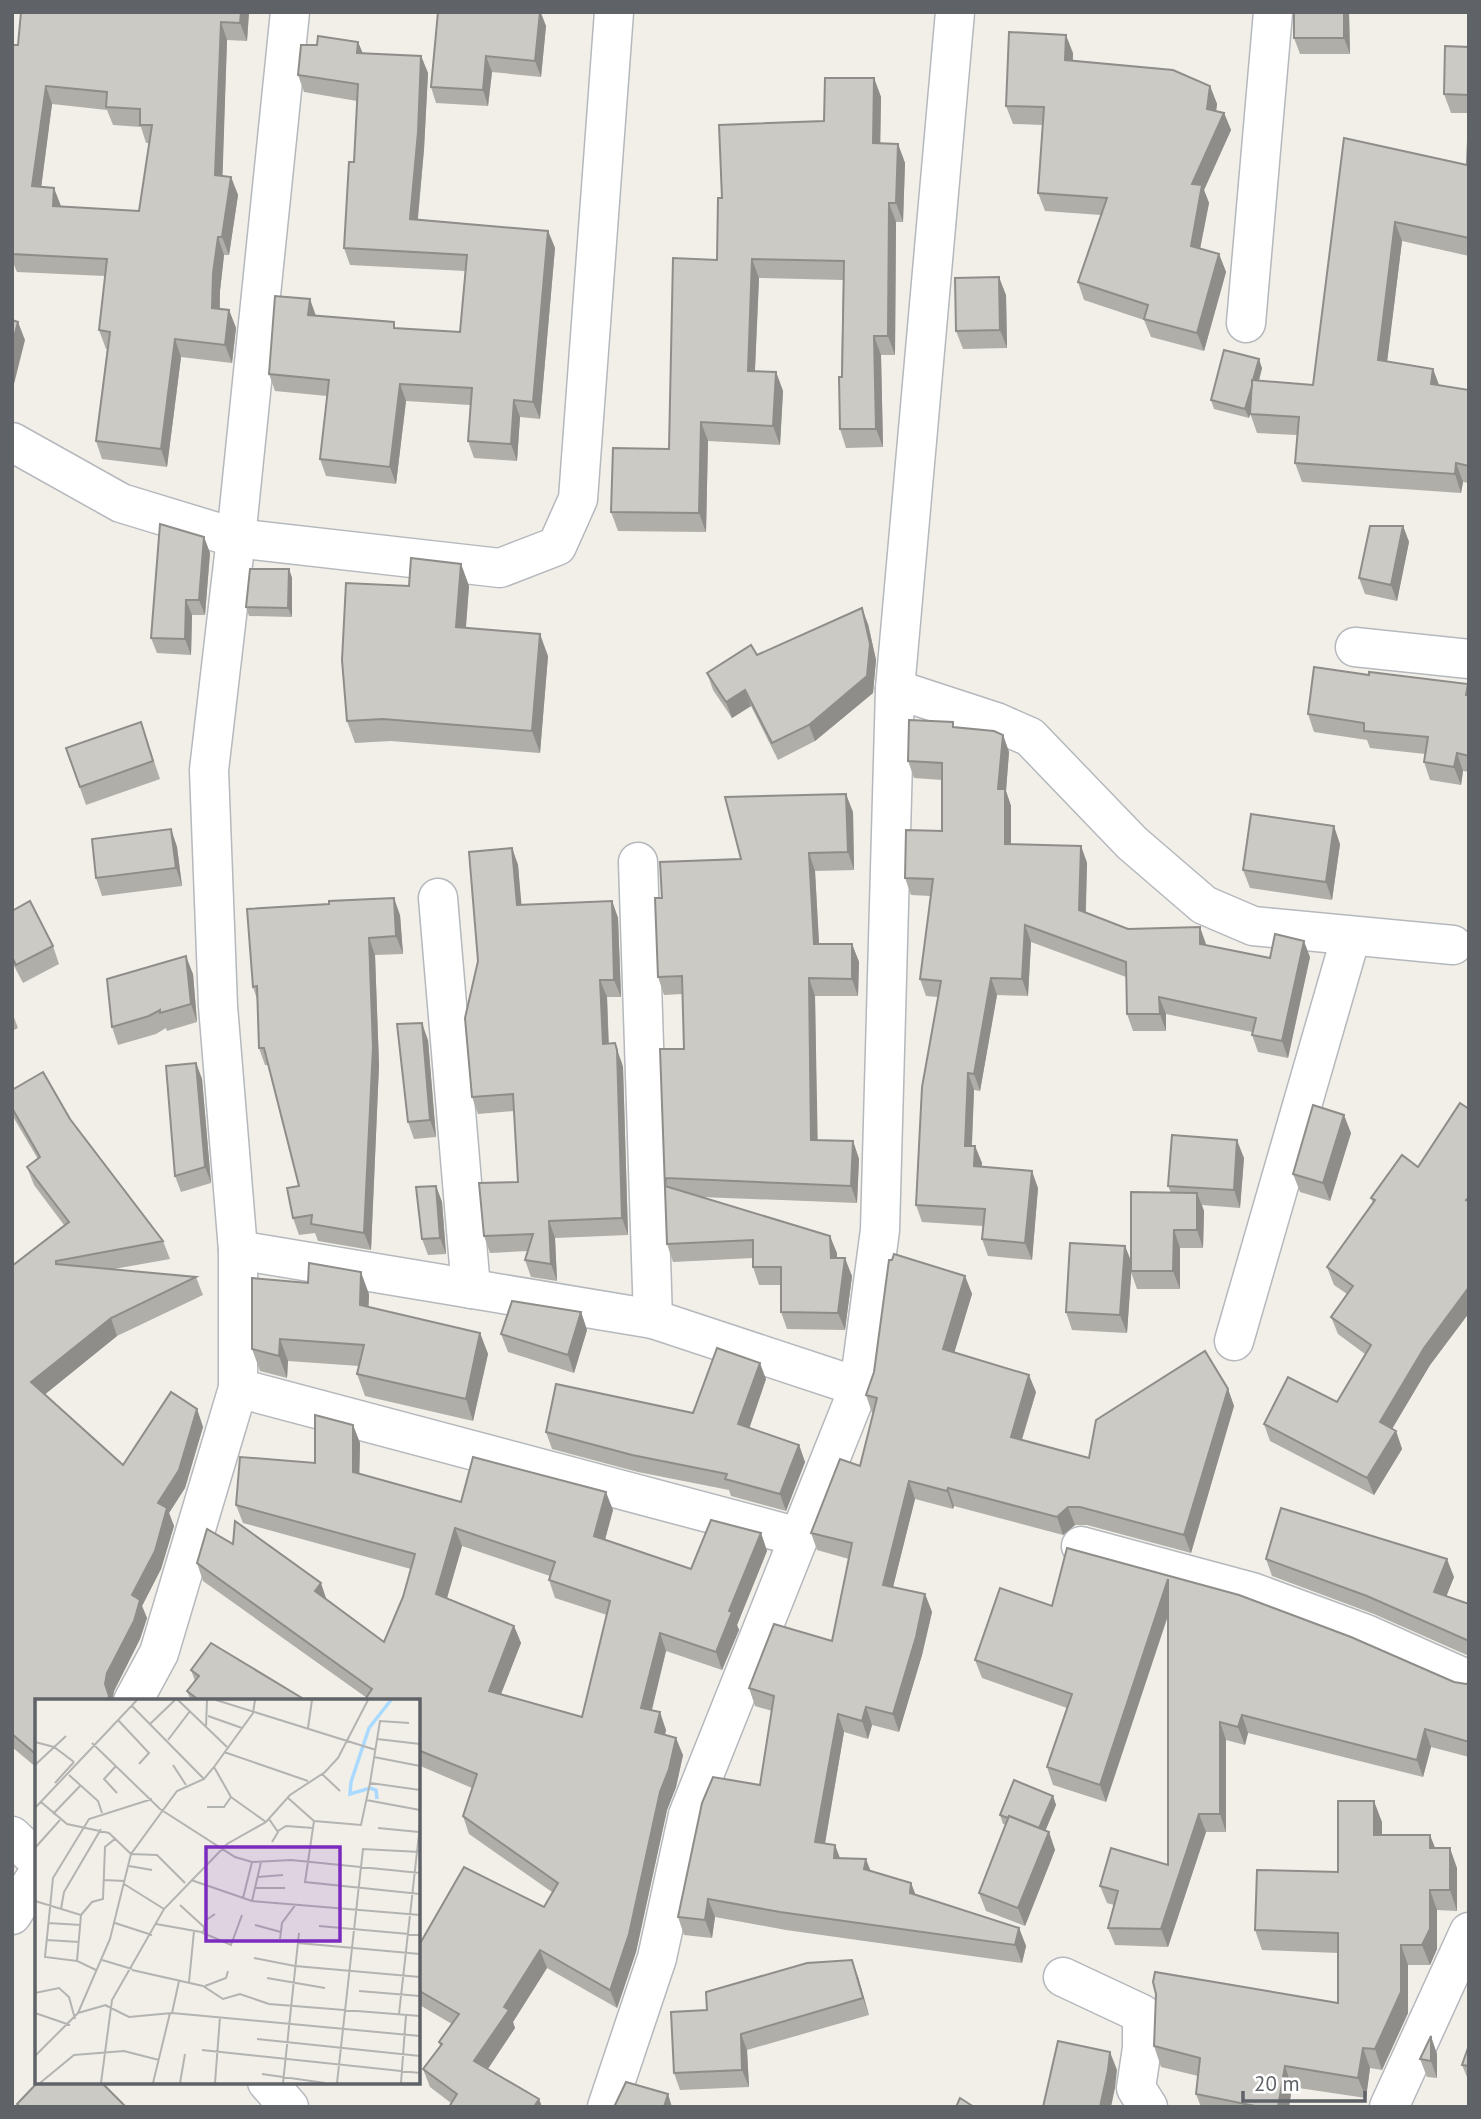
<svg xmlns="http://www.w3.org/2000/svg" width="1481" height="2119" font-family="'PT Sans',sans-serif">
  <rect width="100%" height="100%" fill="#f1efe8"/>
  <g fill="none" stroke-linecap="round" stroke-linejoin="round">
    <g stroke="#b5b8bc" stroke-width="41">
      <g id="street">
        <path d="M 1246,323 L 1273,12"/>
        <path d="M 12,442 L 121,503 L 236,538 L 500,568 L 557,546 L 578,499 L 614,12"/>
        <path d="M 1355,647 L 1469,659"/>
        <path d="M 895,689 L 996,722 L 1030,737 L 1132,843 L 1204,905 L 1253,926 L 1453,945"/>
        <path d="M 638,862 L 653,1319"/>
        <path d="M 438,898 L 471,1289"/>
        <path d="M 238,1250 L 653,1319 L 859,1387"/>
        <path d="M 1234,1341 L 1351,936"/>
        <path d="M 238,1388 L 799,1537"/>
        <path d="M 1081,1546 L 1252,1592 L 1366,1634 L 1469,1680"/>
        <path d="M 133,1701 L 159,1653 L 238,1388 L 238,1250 L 218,1006 L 209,770 L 236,538 L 290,12"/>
        <path d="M 12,1915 L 37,1875"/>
        <path d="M 1063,1977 L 1142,2014 L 1142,2048 L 1136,2088 L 1148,2107"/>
        <path d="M 607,2107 L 657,1958 L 688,1815 L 859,1387 L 880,1230 L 895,689 L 955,12"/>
        <path d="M 1389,2107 L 1469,1932"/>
      </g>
    </g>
    <g stroke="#b6babf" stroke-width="41">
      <g id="secondary">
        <path d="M 12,1836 L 37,1860"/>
        <path d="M 267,2082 L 289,2107"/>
      </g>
    </g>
    <use href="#street" stroke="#fff" stroke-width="38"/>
    <use href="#secondary" stroke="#fff" stroke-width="38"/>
  </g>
  <g fill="#afaea9" fill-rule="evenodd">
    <path d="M 249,12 L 247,41 L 227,40 L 222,176 L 231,177 L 238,195 L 229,255 L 224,255 L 220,291 L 220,309 L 229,310 L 236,328 L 232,363 L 181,357 L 167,467 L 102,459 L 96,441 L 107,349 L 106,349 L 99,330 L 105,276 L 17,272 L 12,260 L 12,45 L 18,45 ZM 52,104 L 107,110 L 113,125 L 141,127 L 146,143 L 149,143 L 139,211 L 61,206 L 41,187 Z"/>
    <path d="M 438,12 L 541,12 L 546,26 L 541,77 L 492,72 L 488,106 L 436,103 L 431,87 Z"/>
    <path d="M 1349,12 L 1350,54 L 1300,54 L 1294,38 Z"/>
    <path d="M 358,42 L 363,54 L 421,56 L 428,73 L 424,149 L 418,220 L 548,231 L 555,248 L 540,419 L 520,417 L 517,461 L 474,458 L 468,441 L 470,405 L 406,401 L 396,484 L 326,476 L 320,459 L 327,396 L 275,391 L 269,374 L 316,316 L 396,328 L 460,332 L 465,271 L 350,265 L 344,248 L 354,162 L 357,101 L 304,92 L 298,75 L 317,45 Z"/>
    <path d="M 1469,47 L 1469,113 L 1451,113 L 1444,94 Z"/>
    <path d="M 1073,53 L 1073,61 L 1210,86 L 1217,104 L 1216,111 L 1224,113 L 1231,130 L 1204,190 L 1209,203 L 1200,249 L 1219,254 L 1226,272 L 1204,351 L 1151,337 L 1144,320 L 1084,300 L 1078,282 L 1101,215 L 1045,211 L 1038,193 L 1043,125 L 1013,124 L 1006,106 Z"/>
    <path d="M 874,78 L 881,97 L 880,143 L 898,144 L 905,163 L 903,222 L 896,222 L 895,355 L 881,355 L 883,447 L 846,448 L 840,429 L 843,280 L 759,278 L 755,371 L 776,372 L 783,391 L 780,445 L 708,441 L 706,532 L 618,531 L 611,512 L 669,449 L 717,260 L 722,198 L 824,121 Z"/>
    <path d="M 1469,116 L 1469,256 L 1402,241 L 1387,361 L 1433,369 L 1439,385 L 1469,390 L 1469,483 L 1463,482 L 1461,493 L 1302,482 L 1295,463 L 1297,435 L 1257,433 L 1250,413 L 1249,418 L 1214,409 L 1211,400 L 1262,368 L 1259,381 L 1313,385 L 1344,138 L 1467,165 Z"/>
    <path d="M 1006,295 L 1007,348 L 963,349 L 956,331 Z"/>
    <path d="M 1403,526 L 1409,542 L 1397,601 L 1365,594 L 1359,578 Z"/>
    <path d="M 204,537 L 210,553 L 205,615 L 192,615 L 191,655 L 157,653 L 151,638 Z"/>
    <path d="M 461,564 L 469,586 L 466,628 L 548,656 L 540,753 L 391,741 L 355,743 L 347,721 L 409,586 Z"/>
    <path d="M 289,569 L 292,578 L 292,617 L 249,616 L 246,607 Z"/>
    <path d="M 868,624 L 876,660 L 873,693 L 815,741 L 778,760 L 751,706 L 732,718 L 713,690 L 707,673 L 757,655 Z"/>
    <path d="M 1369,675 L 1468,684 L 1469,686 L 1469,772 L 1463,771 L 1461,785 L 1430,780 L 1424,762 L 1425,754 L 1370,748 L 1367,740 L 1314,732 L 1308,714 Z"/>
    <path d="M 955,727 L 1003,735 L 1009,752 L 1006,791 L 1011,806 L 1011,844 L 1081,846 L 1087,863 L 1086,913 L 1128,929 L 1270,958 L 1310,957 L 1288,1058 L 1258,1052 L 1252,1035 L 1252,1032 L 1166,1014 L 1166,1031 L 1133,1031 L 1127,1014 L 1126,977 L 1031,942 L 1028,996 L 997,995 L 980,1091 L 974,1090 L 972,1146 L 975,1146 L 982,1163 L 981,1167 L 1038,1188 L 1032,1260 L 988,1256 L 982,1239 L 983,1226 L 922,1222 L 916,1205 L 938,997 L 926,996 L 920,979 L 931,896 L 911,895 L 905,878 L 942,831 L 942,780 L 914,778 L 908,761 Z"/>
    <path d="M 147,740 L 160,779 L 86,805 L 66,748 Z"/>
    <path d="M 853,812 L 854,870 L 815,871 L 819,944 L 852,944 L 859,962 L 858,996 L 815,996 L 817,1140 L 853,1141 L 859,1159 L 857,1203 L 701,1197 L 837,1253 L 837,1258 L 852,1276 L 845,1330 L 787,1329 L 781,1312 L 781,1285 L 759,1285 L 753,1267 L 753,1258 L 673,1262 L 667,1244 L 660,1049 L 684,1049 L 682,994 L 664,995 L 658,977 L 662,898 L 741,859 Z"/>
    <path d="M 171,829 L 177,847 L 182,886 L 102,896 L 96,878 Z"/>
    <path d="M 1340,844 L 1332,900 L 1250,888 L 1243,870 Z"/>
    <path d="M 512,848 L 518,865 L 521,905 L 612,901 L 618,918 L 621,997 L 607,997 L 609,1044 L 621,1060 L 623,1067 L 628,1235 L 555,1238 L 557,1281 L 531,1277 L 525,1260 L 528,1251 L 490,1253 L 484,1236 L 518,1182 L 514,1111 L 478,1114 L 472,1097 L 478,961 Z"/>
    <path d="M 12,911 L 53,946 L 59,964 L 23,983 L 12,962 Z"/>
    <path d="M 400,915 L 403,954 L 375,955 L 379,1065 L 371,1250 L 318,1241 L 315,1233 L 299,1235 L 293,1218 L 299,1186 L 268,1065 L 265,1065 L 259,1048 L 257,999 L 253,987 Z"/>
    <path d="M 193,974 L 197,1022 L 167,1031 L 166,1028 L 156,1034 L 118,1045 L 112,1027 Z"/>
    <path d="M 12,1012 L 18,1028 L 12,1031 Z"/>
    <path d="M 428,1040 L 436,1137 L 414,1139 L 408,1122 Z"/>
    <path d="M 196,1063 L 202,1079 L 211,1183 L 181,1192 L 175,1176 Z"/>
    <path d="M 12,1090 L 70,1119 L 163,1241 L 170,1259 L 114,1269 L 196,1277 L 203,1295 L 117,1336 L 45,1394 L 123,1465 L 197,1409 L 203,1427 L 185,1488 L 169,1513 L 174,1526 L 161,1569 L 142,1606 L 147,1618 L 140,1639 L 114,1691 L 112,1701 L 37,1701 L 37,1768 L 12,1747 L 12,1266 L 64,1225 L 34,1185 L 27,1167 L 38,1159 L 12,1115 Z"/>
    <path d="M 1469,1109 L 1469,1313 L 1430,1365 L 1392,1429 L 1396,1431 L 1402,1449 L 1374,1495 L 1270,1441 L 1264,1424 L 1337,1402 L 1365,1354 L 1338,1334 L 1331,1317 L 1347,1294 L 1334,1285 L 1327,1267 L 1373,1203 L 1371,1198 L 1418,1167 Z"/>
    <path d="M 1351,1133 L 1330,1201 L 1300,1192 L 1293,1174 Z"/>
    <path d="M 1244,1158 L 1240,1208 L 1202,1205 L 1204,1211 L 1203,1248 L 1180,1248 L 1180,1289 L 1137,1289 L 1131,1272 L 1127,1333 L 1072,1330 L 1066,1312 L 1125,1246 L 1131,1261 L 1171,1193 L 1168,1186 Z"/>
    <path d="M 436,1186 L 442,1202 L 446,1254 L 428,1255 L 422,1239 Z"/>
    <path d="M 965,1276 L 972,1294 L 954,1352 L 1036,1392 L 1022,1440 L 1089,1458 L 1228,1389 L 1234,1406 L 1191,1553 L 1087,1525 L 1075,1525 L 1063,1535 L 954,1506 L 953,1509 L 915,1499 L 893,1587 L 925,1594 L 932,1612 L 922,1655 L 899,1732 L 872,1725 L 868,1739 L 844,1732 L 825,1844 L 840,1858 L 870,1871 L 911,1883 L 915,1894 L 1019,1928 L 1026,1946 L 1022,1963 L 786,1930 L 715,1917 L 712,1938 L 684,1935 L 678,1917 L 760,1785 L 772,1711 L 755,1706 L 749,1688 L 832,1641 L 849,1559 L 817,1550 L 811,1533 L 860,1466 L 874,1413 L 872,1413 L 866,1395 Z"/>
    <path d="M 369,1294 L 368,1307 L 480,1333 L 488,1354 L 473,1421 L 365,1396 L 357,1374 L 359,1366 L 288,1361 L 287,1378 L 260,1371 L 252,1349 Z"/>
    <path d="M 581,1312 L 587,1330 L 574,1373 L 508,1352 L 501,1334 Z"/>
    <path d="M 766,1379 L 749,1428 L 799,1445 L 805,1462 L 786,1511 L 731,1496 L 729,1490 L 638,1472 L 552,1449 L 546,1432 L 693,1413 Z"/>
    <path d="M 353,1425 L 360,1443 L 359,1474 L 461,1502 L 613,1510 L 605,1540 L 691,1569 L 761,1533 L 767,1551 L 737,1625 L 739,1630 L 722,1670 L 666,1651 L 652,1710 L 666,1730 L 665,1735 L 683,1755 L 676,1787 L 667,1810 L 636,1952 L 618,2006 L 617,2008 L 547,1968 L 513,2022 L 515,2028 L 488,2069 L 539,2099 L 542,2107 L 449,2107 L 451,2103 L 430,2087 L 423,2069 L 440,2046 L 439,2042 L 452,2024 L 418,2004 L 418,1947 L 544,1907 L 552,1892 L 469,1834 L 463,1816 L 472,1788 L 418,1765 L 418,1701 L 367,1698 L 203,1581 L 197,1563 L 327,1600 L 384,1642 L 403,1597 L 411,1569 L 243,1523 L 236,1505 L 315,1463 ZM 462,1546 L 550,1576 L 549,1580 L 555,1598 L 607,1615 L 582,1717 L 501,1694 L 521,1643 L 514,1626 L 447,1598 Z"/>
    <path d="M 1067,1548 L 1454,1682 L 1466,1684 L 1469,1683 L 1469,1757 L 1431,1747 L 1423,1777 L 1248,1733 L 1245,1745 L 1226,1740 L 1226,1832 L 1206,1832 L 1168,1947 L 1115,1945 L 1108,1928 L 1114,1905 L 1107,1903 L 1100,1886 L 1168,1865 L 1168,1616 L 1106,1802 L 1053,1785 L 1047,1767 L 1067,1708 L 982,1678 L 975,1660 L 1052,1606 Z"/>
    <path d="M 1266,1559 L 1454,1577 L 1446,1596 L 1469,1604 L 1469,1656 L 1374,1614 L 1272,1576 Z"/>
    <path d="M 191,1670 L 303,1701 L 191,1701 L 187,1691 L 195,1681 Z"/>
    <path d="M 1053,1796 L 1056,1805 L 1045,1831 L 1049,1832 L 1055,1850 L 1025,1926 L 986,1911 L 979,1893 L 1006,1825 L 1003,1824 L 1000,1815 Z"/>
    <path d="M 1382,1822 L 1382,1835 L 1435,1848 L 1457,1868 L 1457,1911 L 1437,1910 L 1437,1949 L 1430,1965 L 1408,1965 L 1408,2013 L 1382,2070 L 1370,2068 L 1366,2098 L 1292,2087 L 1289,2107 L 1201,2107 L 1196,2094 L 1198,2076 L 1161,2067 L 1154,2046 L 1338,2003 L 1338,1953 L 1262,1950 L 1255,1930 L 1338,1872 Z"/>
    <path d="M 858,1977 L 869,2015 L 747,2050 L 749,2087 L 680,2090 L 674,2073 L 707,2010 Z"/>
    <path d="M 1469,2045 L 1469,2082 L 1462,2065 Z"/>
    <path d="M 1437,2054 L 1437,2078 L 1427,2077 L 1420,2059 Z"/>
  </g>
  <g fill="#8f8d8a">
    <path d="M 241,12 L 249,12 L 247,41 L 240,23 Z"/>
    <path d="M 540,12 L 546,26 L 541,77 L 535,61 Z"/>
    <path d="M 1344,12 L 1349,12 L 1350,54 L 1344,38 Z"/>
    <path d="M 221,22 L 227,40 L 222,193 L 215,175 Z"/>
    <path d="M 1066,35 L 1073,53 L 1072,78 L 1065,60 Z"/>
    <path d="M 358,42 L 365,59 L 357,53 Z"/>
    <path d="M 421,56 L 428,73 L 424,149 L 416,236 L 410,219 Z"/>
    <path d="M 486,56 L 492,72 L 488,106 L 483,90 Z"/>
    <path d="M 874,78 L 881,97 L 880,161 L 873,143 Z"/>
    <path d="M 46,86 L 52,104 L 39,204 L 32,186 Z"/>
    <path d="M 1210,86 L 1217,104 L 1214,127 L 1207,109 Z"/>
    <path d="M 1224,113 L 1231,130 L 1204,190 L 1209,203 L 1197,264 L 1191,246 L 1192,184 Z"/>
    <path d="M 898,144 L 905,163 L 903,222 L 896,203 Z"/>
    <path d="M 231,177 L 238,195 L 229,255 L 222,237 Z"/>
    <path d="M 54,188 L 61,206 L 53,206 Z"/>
    <path d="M 889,203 L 896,222 L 895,355 L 888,336 Z"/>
    <path d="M 1395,222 L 1402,241 L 1385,379 L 1378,360 Z"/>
    <path d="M 548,231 L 555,248 L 540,419 L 533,402 Z"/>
    <path d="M 218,237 L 224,255 L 220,291 L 219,326 L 212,308 L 213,273 Z"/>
    <path d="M 1219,254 L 1226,272 L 1204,351 L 1197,333 Z"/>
    <path d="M 752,259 L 759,278 L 754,390 L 748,371 Z"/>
    <path d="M 999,277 L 1006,295 L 1007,348 L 1000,330 Z"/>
    <path d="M 310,299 L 316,316 L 308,315 Z"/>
    <path d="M 229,310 L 236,328 L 232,363 L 225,345 Z"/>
    <path d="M 18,322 L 25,340 L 12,392 L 12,345 Z"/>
    <path d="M 874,336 L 881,355 L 883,447 L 876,429 Z"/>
    <path d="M 175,339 L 181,357 L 167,467 L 161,449 Z"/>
    <path d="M 1259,359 L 1262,368 L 1249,418 L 1245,409 Z"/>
    <path d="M 1433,369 L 1440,388 L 1431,384 Z"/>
    <path d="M 776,372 L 783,391 L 780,445 L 773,426 Z"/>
    <path d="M 400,384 L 406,401 L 396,484 L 390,467 Z"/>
    <path d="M 514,400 L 520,417 L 517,461 L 511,444 Z"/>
    <path d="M 701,422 L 708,441 L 706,532 L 699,513 Z"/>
    <path d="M 1456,463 L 1463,482 L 1461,493 L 1455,474 Z"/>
    <path d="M 1403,526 L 1409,542 L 1397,601 L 1391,585 Z"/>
    <path d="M 204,537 L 210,553 L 205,615 L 199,600 Z"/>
    <path d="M 461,564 L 469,586 L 464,649 L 456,627 Z"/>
    <path d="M 289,569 L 292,578 L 292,617 L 288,608 Z"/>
    <path d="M 186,600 L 192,615 L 191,655 L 185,639 Z"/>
    <path d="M 862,608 L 868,624 L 876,660 L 873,693 L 815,741 L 809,725 Z"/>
    <path d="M 540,634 L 548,656 L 540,753 L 532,731 Z"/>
    <path d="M 745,690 L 751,706 L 732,718 L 726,702 Z"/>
    <path d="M 1003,735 L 1009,752 L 1006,791 L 1011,806 L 1011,861 L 1005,844 L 998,789 Z"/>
    <path d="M 1457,753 L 1463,771 L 1461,785 L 1454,767 Z"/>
    <path d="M 846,794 L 853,812 L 854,870 L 848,852 Z"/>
    <path d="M 1334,826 L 1340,844 L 1332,900 L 1326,882 Z"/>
    <path d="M 171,829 L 177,847 L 182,886 L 176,868 Z"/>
    <path d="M 1081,846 L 1087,863 L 1085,927 L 1079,910 Z"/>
    <path d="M 512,848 L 518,865 L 523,922 L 517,905 Z"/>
    <path d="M 809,853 L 815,871 L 820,961 L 814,944 Z"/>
    <path d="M 394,898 L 400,915 L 403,954 L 396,936 Z"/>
    <path d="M 612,901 L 618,918 L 621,997 L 614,980 Z"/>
    <path d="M 1025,925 L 1031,942 L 1028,996 L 1022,979 Z"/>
    <path d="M 1200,927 L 1206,944 L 1206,961 L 1200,944 Z"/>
    <path d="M 369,938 L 375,955 L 379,1065 L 371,1250 L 364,1233 Z"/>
    <path d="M 1304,941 L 1310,957 L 1288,1058 L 1282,1041 Z"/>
    <path d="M 852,944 L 859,962 L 858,996 L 852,979 Z"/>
    <path d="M 186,956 L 193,974 L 197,1022 L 191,1004 Z"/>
    <path d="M 809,978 L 815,996 L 818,1157 L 811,1140 Z"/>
    <path d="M 991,978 L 997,995 L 980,1091 L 974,1074 Z"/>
    <path d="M 600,980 L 607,997 L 609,1061 L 603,1044 Z"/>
    <path d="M 1159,997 L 1166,1014 L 1166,1031 L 1160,1014 Z"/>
    <path d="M 422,1023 L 428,1040 L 436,1137 L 430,1120 Z"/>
    <path d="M 615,1043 L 623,1067 L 628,1235 L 622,1218 Z"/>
    <path d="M 196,1063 L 202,1079 L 211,1183 L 205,1167 Z"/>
    <path d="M 968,1073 L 974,1090 L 971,1163 L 965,1146 Z"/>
    <path d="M 1344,1115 L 1351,1133 L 1330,1201 L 1323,1183 Z"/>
    <path d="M 1237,1140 L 1244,1158 L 1240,1208 L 1234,1190 Z"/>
    <path d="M 853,1141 L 859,1159 L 857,1203 L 851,1186 Z"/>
    <path d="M 975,1146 L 982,1163 L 981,1183 L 974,1166 Z"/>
    <path d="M 1032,1171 L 1038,1188 L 1032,1260 L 1025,1243 Z"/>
    <path d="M 436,1186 L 442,1202 L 446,1254 L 440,1238 Z"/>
    <path d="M 1197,1193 L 1204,1211 L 1203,1248 L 1197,1230 Z"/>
    <path d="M 549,1221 L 555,1238 L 557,1281 L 551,1264 Z"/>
    <path d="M 1174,1230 L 1180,1248 L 1180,1289 L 1173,1271 Z"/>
    <path d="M 830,1236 L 837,1253 L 837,1275 L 831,1258 Z"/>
    <path d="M 1125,1246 L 1132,1264 L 1127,1333 L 1120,1315 Z"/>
    <path d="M 845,1258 L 852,1276 L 845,1330 L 838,1313 Z"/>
    <path d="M 361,1272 L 369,1294 L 368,1326 L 360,1305 Z"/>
    <path d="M 965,1276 L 972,1294 L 950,1367 L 943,1349 Z"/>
    <path d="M 1469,1287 L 1469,1313 L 1430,1365 L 1386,1439 L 1380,1422 L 1424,1348 Z"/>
    <path d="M 581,1312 L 587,1330 L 574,1373 L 568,1355 Z"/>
    <path d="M 111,1318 L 117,1336 L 38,1400 L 31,1382 Z"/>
    <path d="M 480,1333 L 488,1354 L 473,1421 L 466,1399 Z"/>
    <path d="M 280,1339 L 288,1361 L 287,1378 L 279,1356 Z"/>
    <path d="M 760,1363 L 766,1379 L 745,1441 L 738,1424 Z"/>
    <path d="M 1029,1375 L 1036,1392 L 1017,1455 L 1011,1437 Z"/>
    <path d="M 1228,1389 L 1234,1406 L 1191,1553 L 1184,1535 Z"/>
    <path d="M 197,1409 L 203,1427 L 185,1488 L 169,1513 L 174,1526 L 161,1569 L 142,1606 L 147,1618 L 140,1639 L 114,1691 L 112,1701 L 107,1701 L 105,1684 L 107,1673 L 158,1503 Z"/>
    <path d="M 353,1425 L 360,1443 L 359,1490 L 353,1472 Z"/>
    <path d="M 1396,1431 L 1402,1449 L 1374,1495 L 1367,1478 Z"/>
    <path d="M 799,1445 L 805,1462 L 786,1511 L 780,1494 Z"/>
    <path d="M 909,1481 L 915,1499 L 889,1603 L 883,1585 Z"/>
    <path d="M 948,1488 L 954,1506 L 953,1509 L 947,1491 Z"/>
    <path d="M 606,1492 L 613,1510 L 601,1554 L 594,1536 Z"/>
    <path d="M 1068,1507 L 1075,1525 L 1063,1535 L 1057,1517 Z"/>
    <path d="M 455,1528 L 462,1546 L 443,1612 L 436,1594 Z"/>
    <path d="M 761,1533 L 767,1551 L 737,1625 L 739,1630 L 722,1670 L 716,1652 L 729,1611 Z"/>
    <path d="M 1447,1559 L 1454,1577 L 1441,1610 L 1434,1592 Z"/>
    <path d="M 1168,1579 L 1174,1597 L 1106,1802 L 1100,1785 Z"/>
    <path d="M 321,1583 L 327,1601 L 315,1591 Z"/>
    <path d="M 925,1594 L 932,1612 L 922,1655 L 899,1732 L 893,1714 Z"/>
    <path d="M 514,1626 L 521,1643 L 495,1709 L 489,1691 Z"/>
    <path d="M 660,1633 L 666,1651 L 648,1725 L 641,1708 Z"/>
    <path d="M 866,1707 L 872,1725 L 868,1739 L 862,1721 Z"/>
    <path d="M 660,1712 L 666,1730 L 661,1750 L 655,1732 Z"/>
    <path d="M 838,1714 L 844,1732 L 822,1860 L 815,1842 Z"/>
    <path d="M 1242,1715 L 1248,1733 L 1245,1745 L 1238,1727 Z"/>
    <path d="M 1220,1722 L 1226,1740 L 1226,1832 L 1220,1814 Z"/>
    <path d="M 1425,1729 L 1431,1747 L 1423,1777 L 1417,1760 Z"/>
    <path d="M 676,1738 L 683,1755 L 676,1787 L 667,1810 L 636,1952 L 617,2008 L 610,1990 L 660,1792 Z"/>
    <path d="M 1053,1796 L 1056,1805 L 1042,1839 L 1038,1830 Z"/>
    <path d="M 1374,1801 L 1382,1822 L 1382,1855 L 1374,1835 Z"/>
    <path d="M 1199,1814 L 1206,1832 L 1168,1947 L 1161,1929 Z"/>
    <path d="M 1049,1832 L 1055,1850 L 1025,1926 L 1018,1908 Z"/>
    <path d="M 1430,1835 L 1438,1855 L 1430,1848 Z"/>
    <path d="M 835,1845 L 842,1863 L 834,1858 Z"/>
    <path d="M 1450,1848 L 1457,1868 L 1457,1911 L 1450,1890 Z"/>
    <path d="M 866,1859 L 873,1877 L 864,1869 Z"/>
    <path d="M 911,1883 L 918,1901 L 910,1893 Z"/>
    <path d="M 1430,1890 L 1437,1910 L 1437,1949 L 1430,1965 L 1422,1945 Z"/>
    <path d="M 708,1899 L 715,1917 L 712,1938 L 705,1920 Z"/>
    <path d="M 1019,1928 L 1026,1946 L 1022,1963 L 1015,1945 Z"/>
    <path d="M 1401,1945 L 1408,1965 L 1408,2013 L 1382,2070 L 1375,2049 Z"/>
    <path d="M 540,1950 L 547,1968 L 513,2022 L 515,2028 L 481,2079 L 474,2061 L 504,2007 Z"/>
    <path d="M 852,1960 L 858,1977 L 869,2015 L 863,1998 Z"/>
    <path d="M 741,2034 L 747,2050 L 749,2087 L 742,2070 Z"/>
    <path d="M 1431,2036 L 1437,2054 L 1437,2078 L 1431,2061 Z"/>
    <path d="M 1363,2048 L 1370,2068 L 1366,2098 L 1358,2078 Z"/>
    <path d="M 1110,2052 L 1117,2070 L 1115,2088 L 1111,2107 L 1100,2107 Z"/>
    <path d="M 1285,2066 L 1292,2087 L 1289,2107 L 1278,2107 Z"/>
    <path d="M 668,2094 L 672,2107 L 664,2107 Z"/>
    <path d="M 539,2099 L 542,2107 L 534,2107 Z"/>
  </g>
  <g fill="#cccac5" stroke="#8f8d8a" stroke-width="2" fill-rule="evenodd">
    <path d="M 21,12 L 241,12 L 240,23 L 221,22 L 215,175 L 231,177 L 222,237 L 218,237 L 213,273 L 212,308 L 229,310 L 225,345 L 175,339 L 161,449 L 96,441 L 110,332 L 99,330 L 107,259 L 12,254 L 12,45 L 18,45 ZM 46,86 L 107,92 L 106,107 L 140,109 L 140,125 L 152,125 L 139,211 L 53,206 L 54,188 L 32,186 Z"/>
    <path d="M 438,12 L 540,12 L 535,61 L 486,56 L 483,90 L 431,87 Z"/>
    <rect x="1294" y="12" width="50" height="26"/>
    <path d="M 1009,32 L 1066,35 L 1065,60 L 1173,70 L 1210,86 L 1207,109 L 1224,113 L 1192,184 L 1202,185 L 1191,246 L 1219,254 L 1197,333 L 1144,319 L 1148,305 L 1078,282 L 1107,198 L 1038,193 L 1044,107 L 1006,106 Z"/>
    <path d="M 318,36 L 358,42 L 357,53 L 421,56 L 418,132 L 410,219 L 548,231 L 533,402 L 514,400 L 511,444 L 468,441 L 472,388 L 400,384 L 390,467 L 320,459 L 329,380 L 269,374 L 275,296 L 310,299 L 308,315 L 394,322 L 394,328 L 460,332 L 467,255 L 344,248 L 349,162 L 354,162 L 358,84 L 298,75 L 301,45 L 317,45 Z"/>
    <path d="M 1445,46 L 1469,47 L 1469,95 L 1444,94 Z"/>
    <path d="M 825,78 L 874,78 L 873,143 L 898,144 L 896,203 L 889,203 L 888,336 L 874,336 L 876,429 L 840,429 L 839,377 L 842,377 L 844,261 L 752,259 L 748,371 L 776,372 L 773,426 L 701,422 L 699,513 L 611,512 L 613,448 L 669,449 L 673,258 L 717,260 L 718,198 L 722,198 L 719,125 L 824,121 Z"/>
    <path d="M 1469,116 L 1469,238 L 1395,222 L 1378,360 L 1433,369 L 1431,384 L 1469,390 L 1469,466 L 1456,463 L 1455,474 L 1295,463 L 1299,417 L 1250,414 L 1252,380 L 1313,385 L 1344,138 L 1467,165 Z"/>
    <path d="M 999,277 L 1000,330 L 956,331 L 955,278 Z"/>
    <path d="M 12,320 L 18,322 L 12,345 Z"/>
    <path d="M 1224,350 L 1259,359 L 1253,380 L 1252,380 L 1252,386 L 1245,409 L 1211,400 Z"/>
    <path d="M 160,524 L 204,537 L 199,600 L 186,600 L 185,639 L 151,638 Z"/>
    <path d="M 1370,526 L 1403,526 L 1391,585 L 1359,578 Z"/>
    <path d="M 411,558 L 461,564 L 456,627 L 540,634 L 532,731 L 383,719 L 347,721 L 342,660 L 346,583 L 409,586 Z"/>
    <path d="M 250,569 L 289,569 L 288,608 L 246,607 Z"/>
    <path d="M 862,608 L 870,644 L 867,676 L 809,725 L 772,743 L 745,690 L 726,702 L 707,673 L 751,645 L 757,655 Z"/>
    <path d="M 1314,667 L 1369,675 L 1369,672 L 1468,684 L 1466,695 L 1469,695 L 1469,756 L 1457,753 L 1454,767 L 1424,762 L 1428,737 L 1364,731 L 1364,723 L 1308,714 Z"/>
    <path d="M 909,720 L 953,722 L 953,727 L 994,731 L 1003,735 L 998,789 L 1005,789 L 1005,844 L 1081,846 L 1079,910 L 1128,929 L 1200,927 L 1200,944 L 1270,958 L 1275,934 L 1304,941 L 1282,1041 L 1252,1035 L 1256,1018 L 1159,997 L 1160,1014 L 1127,1014 L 1126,962 L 1025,925 L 1022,979 L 991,978 L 974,1074 L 968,1073 L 965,1146 L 975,1146 L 974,1166 L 1032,1171 L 1025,1243 L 982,1239 L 985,1209 L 916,1205 L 922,1087 L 941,981 L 920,979 L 933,879 L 905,878 L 906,830 L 942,831 L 942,763 L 908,761 Z"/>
    <path d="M 141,722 L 153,761 L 80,787 L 66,748 Z"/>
    <path d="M 846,794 L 848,852 L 809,853 L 814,944 L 852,944 L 852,979 L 809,978 L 811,1140 L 853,1141 L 851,1186 L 666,1178 L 665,1186 L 830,1236 L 831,1258 L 845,1258 L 838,1313 L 781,1312 L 781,1267 L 753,1267 L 753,1240 L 667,1244 L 660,1049 L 684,1049 L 682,976 L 658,977 L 655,898 L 662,898 L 660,862 L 741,859 L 725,797 Z"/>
    <path d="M 1251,814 L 1334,826 L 1326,882 L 1243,870 Z"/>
    <path d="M 171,829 L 176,868 L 96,878 L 92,839 Z"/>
    <path d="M 512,848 L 517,905 L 612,901 L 614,980 L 600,980 L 603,1044 L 615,1043 L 617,1050 L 622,1218 L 549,1221 L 551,1264 L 525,1260 L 533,1234 L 484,1236 L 479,1183 L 518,1182 L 513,1094 L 472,1097 L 465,1018 L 478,961 L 469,852 Z"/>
    <path d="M 394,898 L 396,936 L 369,938 L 373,1047 L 364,1233 L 311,1224 L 312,1215 L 293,1218 L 287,1188 L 299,1186 L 264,1048 L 259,1048 L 257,986 L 253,987 L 247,909 L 329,904 L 329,901 Z"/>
    <path d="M 30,901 L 53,946 L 16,965 L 12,957 L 12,911 Z"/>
    <path d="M 186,956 L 191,1004 L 160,1013 L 160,1010 L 149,1016 L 112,1027 L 107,979 Z"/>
    <path d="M 422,1023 L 430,1120 L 408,1122 L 397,1024 Z"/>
    <path d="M 196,1063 L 205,1167 L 175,1176 L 166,1066 Z"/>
    <path d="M 43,1072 L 70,1119 L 163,1241 L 56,1261 L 56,1264 L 196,1277 L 111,1318 L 31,1382 L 123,1465 L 171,1392 L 197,1409 L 179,1470 L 158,1503 L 167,1508 L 155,1551 L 132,1595 L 140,1600 L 134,1621 L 107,1673 L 105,1684 L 109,1696 L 107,1701 L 37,1701 L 37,1755 L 12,1734 L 12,1266 L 69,1222 L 27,1167 L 40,1157 L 12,1108 L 12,1090 Z"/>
    <path d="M 1460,1103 L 1469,1109 L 1469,1197 L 1466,1200 L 1469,1202 L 1469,1287 L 1424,1348 L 1380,1422 L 1396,1431 L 1367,1478 L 1264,1424 L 1288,1377 L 1337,1402 L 1371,1345 L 1331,1317 L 1353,1286 L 1327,1267 L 1375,1200 L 1371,1198 L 1402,1155 L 1418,1167 Z"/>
    <path d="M 1313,1105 L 1344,1115 L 1323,1183 L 1293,1174 Z"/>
    <path d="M 1172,1135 L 1237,1140 L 1234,1190 L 1168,1186 Z"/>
    <path d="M 436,1186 L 440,1238 L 422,1239 L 416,1187 Z"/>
    <path d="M 1131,1192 L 1197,1193 L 1197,1230 L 1174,1230 L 1173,1271 L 1131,1271 Z"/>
    <path d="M 1070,1243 L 1125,1246 L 1120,1315 L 1066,1312 Z"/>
    <path d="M 894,1254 L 965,1276 L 943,1349 L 1029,1375 L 1011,1437 L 1089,1458 L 1096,1420 L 1205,1351 L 1228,1389 L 1184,1535 L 1080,1507 L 1068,1507 L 1057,1517 L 948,1488 L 947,1491 L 909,1481 L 883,1585 L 925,1594 L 916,1637 L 893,1714 L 866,1707 L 862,1721 L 838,1714 L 815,1842 L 835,1845 L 834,1858 L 866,1859 L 864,1869 L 911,1883 L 910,1893 L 1019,1928 L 1015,1945 L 780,1912 L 708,1899 L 705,1920 L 678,1917 L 702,1803 L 713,1777 L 760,1785 L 774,1696 L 749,1688 L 774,1624 L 832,1641 L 852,1543 L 811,1533 L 840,1459 L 860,1466 L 877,1398 L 866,1395 L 874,1372 L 889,1260 L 892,1260 Z"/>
    <path d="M 309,1263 L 361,1272 L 360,1305 L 480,1333 L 466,1399 L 357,1374 L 364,1345 L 280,1339 L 279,1356 L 252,1349 L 252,1278 L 308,1283 Z"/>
    <path d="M 512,1301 L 581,1312 L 568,1355 L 501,1334 Z"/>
    <path d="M 717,1348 L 760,1363 L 738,1424 L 799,1445 L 780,1494 L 725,1479 L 727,1474 L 632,1455 L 546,1432 L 556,1384 L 693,1413 Z"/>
    <path d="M 315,1415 L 353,1425 L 353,1472 L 461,1502 L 473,1457 L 606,1492 L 594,1536 L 691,1569 L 711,1520 L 761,1533 L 729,1611 L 732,1612 L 716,1652 L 660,1633 L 641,1708 L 660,1712 L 655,1732 L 676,1738 L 669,1769 L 660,1792 L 629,1934 L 611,1988 L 610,1990 L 540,1950 L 504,2007 L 509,2010 L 474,2061 L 539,2099 L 534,2107 L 449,2107 L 457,2094 L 423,2069 L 442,2044 L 439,2042 L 459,2014 L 418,1990 L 418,1947 L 464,1867 L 544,1907 L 558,1883 L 463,1816 L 477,1774 L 418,1750 L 418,1701 L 364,1701 L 372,1689 L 197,1563 L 207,1529 L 233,1544 L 235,1521 L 321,1583 L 315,1591 L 384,1642 L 403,1597 L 415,1554 L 236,1505 L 240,1457 L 315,1463 ZM 455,1528 L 555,1562 L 549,1580 L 610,1601 L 582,1717 L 489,1691 L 514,1626 L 436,1594 Z"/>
    <path d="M 1281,1508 L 1447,1559 L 1434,1592 L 1469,1604 L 1469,1641 L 1367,1596 L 1266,1559 Z"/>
    <path d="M 1067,1548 L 1239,1595 L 1351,1637 L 1454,1682 L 1466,1684 L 1469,1683 L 1469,1742 L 1425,1729 L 1417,1760 L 1242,1715 L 1238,1727 L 1220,1722 L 1220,1814 L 1199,1814 L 1161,1929 L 1108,1928 L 1118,1891 L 1100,1886 L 1111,1848 L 1168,1865 L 1168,1579 L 1100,1785 L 1047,1767 L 1072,1694 L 975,1660 L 1000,1588 L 1052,1606 Z"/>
    <path d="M 211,1643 L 302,1698 L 300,1701 L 200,1701 L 187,1691 L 199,1676 L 191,1670 Z"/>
    <path d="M 1014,1780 L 1053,1796 L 1039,1828 L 1009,1816 L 1008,1818 L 1000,1815 Z"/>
    <path d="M 1338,1801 L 1374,1801 L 1374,1835 L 1430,1835 L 1430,1848 L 1450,1848 L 1450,1890 L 1430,1890 L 1430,1929 L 1422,1945 L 1401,1945 L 1401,1992 L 1375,2049 L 1363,2048 L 1358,2078 L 1285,2066 L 1278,2107 L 1260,2107 L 1196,2094 L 1200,2058 L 1154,2046 L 1156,1994 L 1153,1982 L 1155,1972 L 1338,2003 L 1338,1933 L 1255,1930 L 1257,1870 L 1338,1872 Z"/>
    <path d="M 1009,1816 L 1049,1832 L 1018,1908 L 979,1893 Z"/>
    <path d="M 852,1960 L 863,1998 L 741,2034 L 742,2070 L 674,2073 L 671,2012 L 707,2010 L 706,1992 L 807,1963 Z"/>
    <path d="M 1431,2036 L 1431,2061 L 1420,2059 Z"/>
    <path d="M 1058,2041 L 1110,2052 L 1108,2070 L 1100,2107 L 1043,2107 Z"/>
    <path d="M 1469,2045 L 1469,2066 L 1462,2065 Z"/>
    <path d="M 38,2082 L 101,2082 L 126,2107 L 17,2107 L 18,2105 L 17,2104 Z"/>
    <path d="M 626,2082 L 668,2094 L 664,2107 L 612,2107 L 615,2105 Z"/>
    <path d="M 960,2098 L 974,2107 L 956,2107 Z"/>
  </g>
  <g transform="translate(35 1699)">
    <rect width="385" height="385" fill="#f1efe8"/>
    <path fill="none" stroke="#aadaff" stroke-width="3.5" d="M 342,100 L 341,91 L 335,89 L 315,95 L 316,83 L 334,29 L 356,1"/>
    <path fill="none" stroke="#b3b3b1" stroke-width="2" d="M 143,1 L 192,48M 181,1 L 341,51M 96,6 L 169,80M 173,17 L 207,29M 83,21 L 114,54 L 104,65M 374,24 L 345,22 L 335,84 L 385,91M 115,25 L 140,1M 171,28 L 172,1M 273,29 L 277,1M 342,40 L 385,45M 133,41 L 155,12M 0,43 L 19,48 L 39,63M 57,44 L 125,110 L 200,158 L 217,163 L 256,161 L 385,174M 189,53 L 273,82M 339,58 L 385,67M 0,66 L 31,37M 138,66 L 151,86M 81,67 L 69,80 L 82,94M 179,68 L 196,98 L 231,123M 287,75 L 305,92M 34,76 L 63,102 L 67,114M 20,84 L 39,63M 253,99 L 279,122 L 326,126 L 335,84M 331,101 L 385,111M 6,103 L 32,125 L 74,134 L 96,155 L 122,156 L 150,184M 172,108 L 189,108 L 196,98M 0,109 L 102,1M 18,115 L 45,87M 234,120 L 243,133 L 237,143M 279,122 L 270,183 L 385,195M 343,129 L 384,133M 243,132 L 251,127 L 278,129M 0,149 L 25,121M 94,167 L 117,171M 223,178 L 248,176M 68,181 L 90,182M 156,181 L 217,202 L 385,216M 89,185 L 129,210M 221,189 L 250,189M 208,199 L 217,163M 0,202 L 46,216 L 42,262 L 61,271M 217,202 L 226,163M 145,206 L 169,228M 26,210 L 29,193 L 66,130M 46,216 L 57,203 L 68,200 L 70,148 L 81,139M 13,224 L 46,226M 80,224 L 117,236M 121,225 L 166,233 L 196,246 L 207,216M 220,226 L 246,233M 284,227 L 385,236M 168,234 L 171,221 L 180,215M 245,240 L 247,224 L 261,205M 12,241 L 44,243M 263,244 L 385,255M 219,259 L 260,267 L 385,278M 67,261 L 97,270M 42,262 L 10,258 L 18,179 L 54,120 L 117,100M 97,271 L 168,287 L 188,300 L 205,295 L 234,305 L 385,317M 232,279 L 290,289M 154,283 L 159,232M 170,287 L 191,279 L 193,272M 324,292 L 385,297M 0,294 L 24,289 L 34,298 L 40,320M 70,306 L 94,318 L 137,314 L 385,337M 0,314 L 35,326M 43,314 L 75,240 L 96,155 L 142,92 L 169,80 L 179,68 L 218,14 L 220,1M 137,314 L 144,282M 364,315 L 385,126M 222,340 L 385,357M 167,351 L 385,374M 0,357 L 43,314 L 71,306M 227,375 L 290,384M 5,384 L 39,356 L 89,352 L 124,361M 66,384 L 77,301 L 129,210 L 192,145 L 231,123 L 255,96 L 290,73 L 303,59 L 333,1M 118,384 L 135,314M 145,384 L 150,355M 180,384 L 185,318M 248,384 L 264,234M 302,384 L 328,150 L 385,153M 366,384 L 371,316"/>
    <path fill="#7b2cbf" fill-opacity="0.15" stroke="#7b2cbf" stroke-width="3.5" d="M 171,148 L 305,148 L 305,242 L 171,242 Z"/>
    <rect width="385" height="385" fill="none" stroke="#5f6368" stroke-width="3.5"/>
  </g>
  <rect width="1481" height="2119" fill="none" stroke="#5f6368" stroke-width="28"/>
  <path d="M1243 2091v10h122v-10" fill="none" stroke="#5f6368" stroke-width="3.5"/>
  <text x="1254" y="2091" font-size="21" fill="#5f6368" stroke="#ffffff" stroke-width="5" paint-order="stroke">20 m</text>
</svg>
